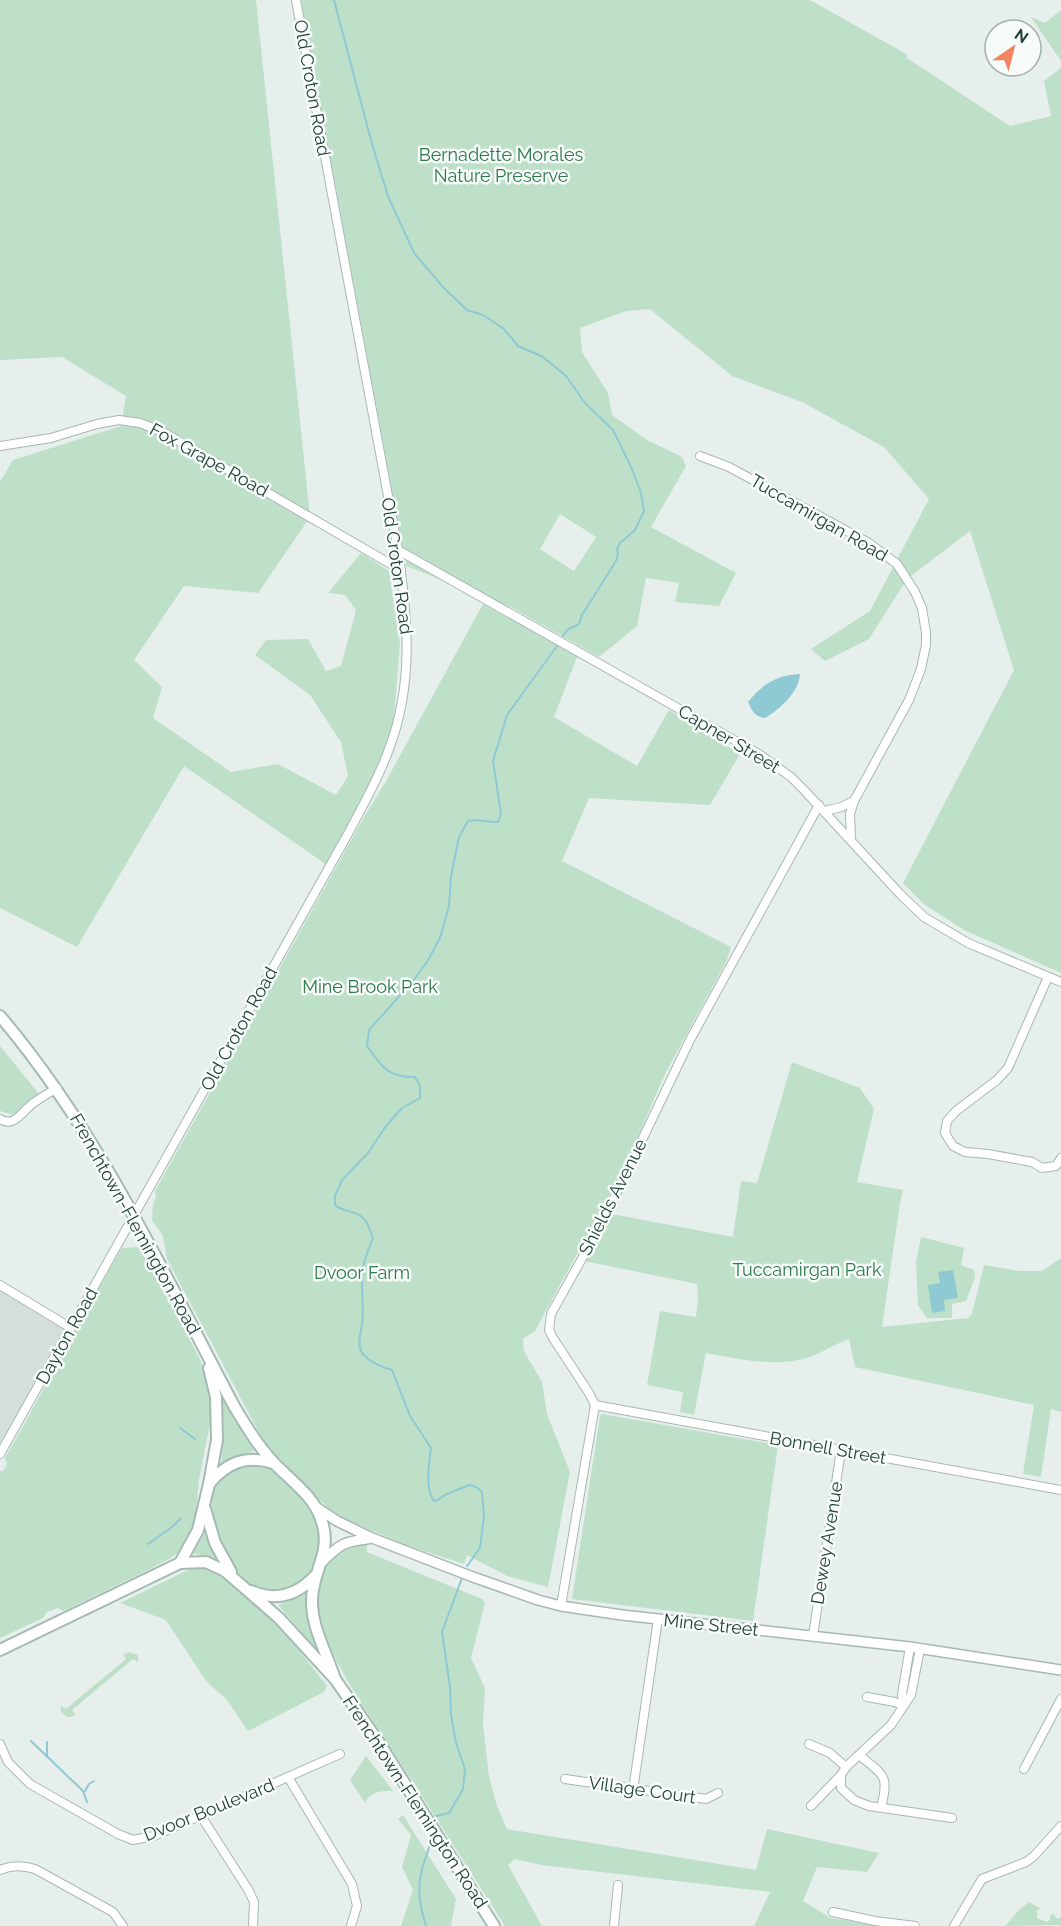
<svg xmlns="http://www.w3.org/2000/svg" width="1061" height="1926" font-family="Raleway,sans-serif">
  <rect width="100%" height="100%" fill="#e6efeb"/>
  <path fill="#d4dfda" d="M 0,1288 L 63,1326 L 66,1338 L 0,1454 Z"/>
  <g fill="#bfe0c8" fill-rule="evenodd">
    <path d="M 0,0 L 256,0 L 310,517 L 258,593 L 184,586 L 134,660 L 162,687 L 153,718 L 231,772 L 278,764 L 336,795 L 348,776 L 341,742 L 310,695 L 255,655 L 266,640 L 308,639 L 326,671 L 341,666 L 356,610 L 345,595 L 328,593 L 361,553 L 389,571 L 400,642 L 392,744 L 327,865 L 184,766 L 77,947 L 0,908 L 0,482 L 13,460 L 121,426 L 126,396 L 62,357 L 0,360 Z"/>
    <path d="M 301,0 L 810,0 L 908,55 L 907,58 L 1010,126 L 1051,116 L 1044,81 L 1061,68 L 1061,973 L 964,930 L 925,905 L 903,883 L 1014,670 L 970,531 L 907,579 L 869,639 L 825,661 L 811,649 L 870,611 L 929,499 L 884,447 L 802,402 L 732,376 L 650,309 L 626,311 L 580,328 L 582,352 L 608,393 L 612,415 L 647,440 L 682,457 L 686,466 L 651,527 L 736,573 L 719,606 L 675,602 L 679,583 L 646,578 L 637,626 L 599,657 L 509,606 L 406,566 ZM 560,514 L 596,537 L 574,571 L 540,549 Z"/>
    <path d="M 1061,10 L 1061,61 L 1031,17 L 1045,23 Z"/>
    <path d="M 483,604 L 577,657 L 554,717 L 637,766 L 669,710 L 740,754 L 710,805 L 589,798 L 562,861 L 731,947 L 727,960 L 665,1074 L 625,1166 L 535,1331 L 523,1339 L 524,1351 L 542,1382 L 547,1414 L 570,1472 L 548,1587 L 507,1576 L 467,1555 L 464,1564 L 408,1546 L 340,1517 L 332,1512 L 272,1454 L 262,1438 L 167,1259 L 163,1236 L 152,1220 L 153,1204 L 156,1197 L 155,1191 L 367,812 L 385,783 Z"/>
    <path d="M 0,1046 L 39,1094 L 20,1117 L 0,1111 Z"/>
    <path d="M 792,1062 L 860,1088 L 874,1109 L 857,1182 L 903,1190 L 900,1203 L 882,1327 L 968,1318 L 972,1314 L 984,1265 L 1020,1271 L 1042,1271 L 1061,1258 L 1061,1412 L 1051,1409 L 1041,1477 L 1023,1474 L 1034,1405 L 855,1367 L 849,1339 C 835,1344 823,1352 810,1357 C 775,1368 740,1359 706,1353 L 694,1415 L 680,1412 L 683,1392 L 647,1385 L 660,1311 L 696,1317 L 698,1300 L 697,1284 L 584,1261 L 612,1214 L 733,1237 L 741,1181 L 757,1183 Z"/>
    <path d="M 921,1237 L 964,1248 L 961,1265 L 974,1270 L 975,1278 L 966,1301 L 952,1304 L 952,1318 L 927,1318 L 918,1305 L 916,1262 Z"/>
    <path d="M 139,1247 L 199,1357 L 206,1375 L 212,1413 L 199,1480 L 195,1521 L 186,1546 L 171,1558 L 142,1573 L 63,1611 L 58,1608 L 47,1612 L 43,1618 L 0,1638 L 0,1471 L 3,1471 L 7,1464 L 5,1458 C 45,1389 81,1317 122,1248 Z"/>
    <path d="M 222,1391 L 254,1451 L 231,1459 L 221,1465 L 224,1431 Z"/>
    <path d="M 602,1414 L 778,1445 L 753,1621 L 572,1599 L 600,1416 Z"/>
    <path d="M 246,1464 C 253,1465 262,1464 268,1468 C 277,1472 283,1479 289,1485 C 313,1510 334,1540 310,1574 C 304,1583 294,1588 284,1590 C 267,1593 249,1586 238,1574 C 223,1556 203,1506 216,1484 C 224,1473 234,1469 246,1464 Z"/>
    <path d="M 205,1532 L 216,1559 L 216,1560 L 193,1553 Z"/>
    <path d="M 360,1543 L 367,1545 L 367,1552 L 482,1599 L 485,1603 L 471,1658 L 485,1688 L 483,1724 L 489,1777 L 497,1806 L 507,1829 L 756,1870 L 767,1829 L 879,1853 L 867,1872 L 817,1867 L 803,1901 L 831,1918 L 878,1926 L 754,1926 L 770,1892 L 541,1865 L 515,1859 L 508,1865 L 542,1926 L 505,1926 C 468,1868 431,1810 394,1753 C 366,1708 331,1665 319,1613 C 313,1585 328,1546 360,1543 Z"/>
    <path d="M 192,1568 L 210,1569 L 222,1575 L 235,1586 L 285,1632 L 327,1686 L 324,1692 L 248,1731 L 227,1700 L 206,1681 L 166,1620 L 120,1603 Z"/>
    <path d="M 306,1593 L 307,1613 L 318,1651 L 278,1605 Z"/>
    <path d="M 129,1652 L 138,1655 L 138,1662 L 133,1659 L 72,1710 L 75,1714 L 74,1716 C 67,1719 59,1714 61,1706 L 66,1709 L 126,1659 L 123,1655 Z"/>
    <path d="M 366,1756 L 393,1791 C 382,1791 370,1791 365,1803 L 350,1780 Z"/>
    <path d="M 403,1815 L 456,1899 L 451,1926 L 401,1926 L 413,1890 L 402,1867 L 411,1835 L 398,1819 Z"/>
    <path d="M 1029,1902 L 1040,1908 L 1037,1911 L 1037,1918 L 1047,1922 L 1050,1920 L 1050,1915 L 1054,1914 L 1057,1919 L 1061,1917 L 1061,1925 L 1005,1926 L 1019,1910 Z"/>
  </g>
  <g fill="#8ec9d4">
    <path d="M 800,674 C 799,692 780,709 765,718 C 755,717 752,711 748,702 C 762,684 777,675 800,674 Z"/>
    <path d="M 953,1270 L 958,1298 L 944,1300 L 945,1311 L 932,1313 L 928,1285 L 940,1283 L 938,1272 Z"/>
  </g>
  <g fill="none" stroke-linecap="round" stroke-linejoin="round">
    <g stroke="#8ec9d4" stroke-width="2">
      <path d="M 334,0 L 372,144 L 388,196 L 414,253 L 444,288 L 467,310 L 483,315 L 504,329 L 518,346 L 543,357 L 566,376 L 585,403 L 613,430 L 632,469 L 641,493 L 644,511 L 635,530 L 620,543 L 617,549 L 618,554 L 616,561 L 582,615 L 579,624 L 567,630 L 563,636"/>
      <path d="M 180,1428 L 195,1439"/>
      <path d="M 148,1544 L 172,1527 L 181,1518"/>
      <path d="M 467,1566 L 480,1548 L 484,1517 L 482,1492 L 476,1487 L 469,1485 L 445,1495 L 436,1501 L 433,1500 C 425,1485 429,1465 431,1448 L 410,1416 L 392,1370 C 382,1367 367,1362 361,1351 C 357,1343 361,1333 362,1324 C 365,1304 359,1284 364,1264 C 366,1255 370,1246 373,1238 C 370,1230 367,1219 359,1215 C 351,1210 343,1212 335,1205 L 335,1196 L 342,1180 L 368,1153 L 386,1126 L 402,1108 L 420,1098 L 420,1086 L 415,1077 C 387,1078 381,1065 367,1046 L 369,1030 L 412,982 L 427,962 L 440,938 L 449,906 L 451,876 L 459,837 L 468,821 C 479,818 487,823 498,822 L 501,814 L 493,761 L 507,715 L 557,646"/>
      <path d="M 31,1741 L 83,1791 L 87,1802"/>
      <path d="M 47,1757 L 47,1742"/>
      <path d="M 85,1791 L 89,1784 L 94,1781"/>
      <path d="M 436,1816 L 449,1813 L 463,1789 L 465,1769 L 456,1743 L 451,1715 L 450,1687 L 442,1632 L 462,1578"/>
      <path d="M 426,1926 C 421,1910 417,1890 421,1874 C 423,1862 429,1853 430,1841"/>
    </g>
    <g stroke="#a8b8b2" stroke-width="10">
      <g id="minor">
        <path d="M 0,446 L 51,438 L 97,424 L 119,420 L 140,423 L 163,432 L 401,570"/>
        <path d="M 700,456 L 729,467 L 869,543 L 897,564 L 915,592 L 922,608 L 926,633 L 926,645 L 921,669 L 909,700 L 854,801 L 841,807 L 825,811"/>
        <path d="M 398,550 L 759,754 L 791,777 L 805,791 L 900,894 L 924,917 L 968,943 L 1061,982"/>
        <path d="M 851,838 L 850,814 L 854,801"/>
        <path d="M 1048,977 L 1008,1068 L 997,1080 L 956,1111 L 947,1121 L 945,1133 L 953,1146 L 965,1152 L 988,1154 L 1032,1162 L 1042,1168 L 1056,1166 L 1061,1158"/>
        <path d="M 0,1119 C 14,1128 22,1112 32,1104 C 40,1098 49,1093 57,1088"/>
        <path d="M 0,1285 L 71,1328"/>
        <path d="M 595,1405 L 1061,1490"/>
        <path d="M 0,1454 L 349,832 C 363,805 379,778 389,749 C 414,684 408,618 398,550 L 296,0"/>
        <path d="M 561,1606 L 595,1405 L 589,1393 L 553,1338 L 549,1330 L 551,1314 L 604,1219 L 690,1040 L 819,805"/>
        <path d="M 813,1636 L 841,1450"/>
        <path d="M 920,1649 L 911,1695 L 891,1725 L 846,1767 L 841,1775 L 841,1788 L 854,1800 L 869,1806 L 952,1818"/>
        <path d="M 867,1697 L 895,1702 L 903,1706"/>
        <path d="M 903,1706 L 902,1694 L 910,1647"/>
        <path d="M 0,1744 L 8,1762 L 30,1784 L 118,1834 L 133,1840 L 154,1836 L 340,1754"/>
        <path d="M 809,1744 L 830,1753 L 846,1767"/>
        <path d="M 859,1755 C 883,1775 890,1775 881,1807"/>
        <path d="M 1024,1769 L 1061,1699"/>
        <path d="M 288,1777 L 352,1884 L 357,1906 L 351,1926"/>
        <path d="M 565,1779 L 706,1799 L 718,1793"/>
        <path d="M 633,1790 L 658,1619"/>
        <path d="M 811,1806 L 841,1775"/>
        <path d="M 201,1816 L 249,1891 L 254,1902 L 253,1926"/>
        <path d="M 0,1870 C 12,1865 23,1865 35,1869 L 113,1912 L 123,1926"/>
        <path d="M 833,1912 L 875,1921 L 915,1926"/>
        <path d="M 614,1926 L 618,1885"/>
        <path d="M 954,1926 L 982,1879 L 1026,1862 L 1034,1856 L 1061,1826"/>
      </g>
    </g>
    <g stroke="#a8b8b2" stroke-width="12">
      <g id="tertiary">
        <path d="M 316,1507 L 337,1521 L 372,1538 L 473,1577 L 538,1600 L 561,1606 L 622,1615 L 910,1647 L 1061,1670"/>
        <path d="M 322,1562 C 342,1542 344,1542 372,1538"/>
      </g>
    </g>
    <g stroke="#a4bbb3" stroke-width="14">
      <g id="secondary">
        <path d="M 0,1016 C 99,1133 163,1272 234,1406 C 246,1426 258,1446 274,1463 C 290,1480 313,1495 321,1519 C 333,1551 313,1569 312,1599 C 311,1627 327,1653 335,1679"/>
        <path d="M 209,1484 C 227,1462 246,1455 273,1463"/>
        <path d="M 205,1509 L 215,1543 L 231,1572"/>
        <path d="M 180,1563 L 198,1530 L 209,1484 L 217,1440 L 216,1397 L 209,1368"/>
        <path d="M 251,1591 C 276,1602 297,1595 315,1576"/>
        <path d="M 0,1650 L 180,1563 L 206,1562 L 225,1571 L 279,1618 L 335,1679 L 378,1741 L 494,1926"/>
      </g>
    </g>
    <use href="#minor" stroke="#fff" stroke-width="8"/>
    <use href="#tertiary" stroke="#fff" stroke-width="9"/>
    <use href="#secondary" stroke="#fff" stroke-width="10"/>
  </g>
  <g text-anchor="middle" stroke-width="5" stroke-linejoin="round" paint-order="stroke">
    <g font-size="18" fill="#24423a" stroke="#f7fbf9">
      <text transform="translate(312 88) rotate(80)" y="6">Old Croton Road</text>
      <text transform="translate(209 460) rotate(29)" y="6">Fox Grape Road</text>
      <text transform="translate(819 518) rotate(30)" y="6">Tuccamirgan Road</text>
      <text transform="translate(397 566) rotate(82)" y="6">Old Croton Road</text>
      <text transform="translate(729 739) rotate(31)" y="6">Capner Street</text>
      <text transform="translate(239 1029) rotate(-61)" y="6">Old Croton Road</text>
      <text transform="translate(613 1197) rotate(-63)" y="6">Shields Avenue</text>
      <text transform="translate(135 1224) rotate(61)" y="6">Frenchtown-Flemington Road</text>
      <text transform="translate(67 1336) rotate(-61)" y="6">Dayton Road</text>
      <text transform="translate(828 1448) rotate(10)" y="6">Bonnell Street</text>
      <text transform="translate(827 1543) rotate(-81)" y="6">Dewey Avenue</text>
      <text transform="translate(711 1625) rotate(6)" y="6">Mine Street</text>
      <text transform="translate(642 1790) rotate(8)" y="6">Village Court</text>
      <text transform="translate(415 1802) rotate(57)" y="6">Frenchtown-Flemington Road</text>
      <text transform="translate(209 1810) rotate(-22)" y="6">Dvoor Boulevard</text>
    </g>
    <g font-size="18" fill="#2d7a4b" stroke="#f7fbf9">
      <text x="501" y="161">Bernadette Morales<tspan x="501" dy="21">Nature Preserve</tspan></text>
      <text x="370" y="993">Mine Brook Park</text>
      <text x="807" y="1276">Tuccamirgan Park</text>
      <text x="362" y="1279">Dvoor Farm</text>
    </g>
  </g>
  <g transform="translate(1013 48) rotate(35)"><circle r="28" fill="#f7fbf9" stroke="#a3b1ad" stroke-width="1.5"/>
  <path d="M0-4.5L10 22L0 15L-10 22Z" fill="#f4845f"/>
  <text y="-9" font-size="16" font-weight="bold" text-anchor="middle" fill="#24423a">N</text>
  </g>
</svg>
